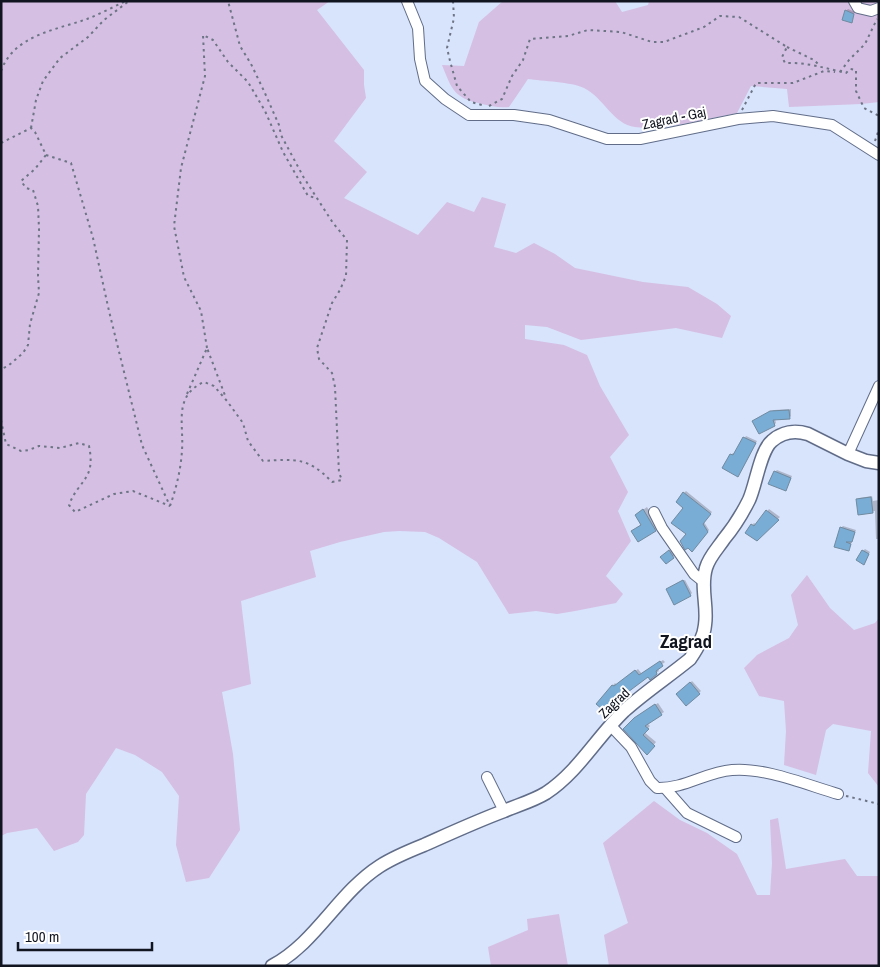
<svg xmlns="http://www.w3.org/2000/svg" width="880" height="967" font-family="'Archivo Narrow',sans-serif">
  <rect width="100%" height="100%" fill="#d8e3fc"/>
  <g fill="#d5bfe3">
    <path d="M 1,1 L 330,1 L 317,10 L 364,70 L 364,85 L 366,98 L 334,141 L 367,172 L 344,198 L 418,235 L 447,202 L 474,212 L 482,197 L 506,204 L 494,247 L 516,253 L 534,243 L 555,254 L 575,268 L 643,282 L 688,287 L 717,304 L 731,316 L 722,338 L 676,328 L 581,340 L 547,327 L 525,325 L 525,339 L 564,345 L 587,355 L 600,386 L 629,435 L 610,457 L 628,492 L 618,511 L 631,541 L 606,576 L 623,594 L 616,603 L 575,611 L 557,614 L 536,611 L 509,614 L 477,562 L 439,538 L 425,532 L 399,531 L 384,532 L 340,542 L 310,551 L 316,577 L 241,601 L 251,684 L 222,692 L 233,754 L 240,830 L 209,878 L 186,882 L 176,845 L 179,796 L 162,772 L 135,755 L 116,748 L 86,794 L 84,835 L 78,842 L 54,851 L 37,828 L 7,833 L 1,836 Z"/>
    <path d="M 503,1 L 615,1 L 622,12 L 648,5 L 649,1 L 879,1 L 879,102 L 861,104 L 789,107 L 787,89 L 751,86 L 737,113 C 710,118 661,131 635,127 C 614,125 603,97 584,88 C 572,82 542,81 528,79 L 509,107 C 499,108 491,106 482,104 C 454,98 452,90 442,65 L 464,66 L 479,22 Z"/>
    <path d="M 807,575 L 830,608 L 854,630 L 875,623 L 879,618 L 879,787 L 868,773 L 871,731 L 833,724 L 826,730 L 816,775 L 784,765 L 786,731 L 784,701 L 759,696 L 744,668 L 757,655 L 789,638 L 798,625 L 791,595 Z"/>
    <path d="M 654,801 L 680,820 L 707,833 L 737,854 L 757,895 L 770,895 L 772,863 L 770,820 L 778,818 L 786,869 L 845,859 L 857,876 L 879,876 L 879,966 L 609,966 L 604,935 L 628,923 L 603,843 Z"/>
    <path d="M 559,914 L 568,966 L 491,966 L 488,947 L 528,930 L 527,919 Z"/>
  </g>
  <g fill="#0003">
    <path d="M 848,9 L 855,12 L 851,22 L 846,11 Z"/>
    <path d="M 791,409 L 791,416 L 789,418 L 775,419 L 776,423 L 774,425 L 753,421 L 774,410 Z"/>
    <path d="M 746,436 L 757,441 L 740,473 L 731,455 L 733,453 L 735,454 Z"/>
    <path d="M 777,470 L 792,476 L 787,488 L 775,472 Z"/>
    <path d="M 686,491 L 712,512 L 704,522 L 709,530 L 692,550 L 687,534 L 684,493 Z"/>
    <path d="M 872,496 L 873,501 L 879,500 L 879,539 L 876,539 L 875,511 L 859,514 L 857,500 L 859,498 Z"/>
    <path d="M 647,507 L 658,527 L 655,530 L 636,528 L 642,524 L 640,512 Z"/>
    <path d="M 769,509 L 780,517 L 756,539 L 752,525 L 754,523 L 757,525 Z"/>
    <path d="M 843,526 L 856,530 L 853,538 L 850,541 L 852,542 L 848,550 L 841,528 Z"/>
    <path d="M 865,549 L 870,552 L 865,561 L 863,551 Z"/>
    <path d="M 672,550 L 675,555 L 666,562 L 664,555 Z"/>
    <path d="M 685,580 L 692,593 L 690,595 L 670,587 Z"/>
    <path d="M 663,660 L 665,662 L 657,668 L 659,671 L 656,673 L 648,675 L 597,703 L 615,683 L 617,685 L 638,669 L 642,674 Z"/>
    <path d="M 692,681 L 701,691 L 687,704 L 678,694 Z"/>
    <path d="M 658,703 L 664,712 L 647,723 L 650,726 L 644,732 L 656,742 L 647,753 L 638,716 Z"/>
  </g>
  <g fill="#79add6" stroke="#708a9f">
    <path d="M 845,10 L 854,14 L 852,23 L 842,20 Z"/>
    <path d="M 789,410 L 790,419 L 773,420 L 775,426 L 759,434 L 752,421 L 770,411 Z"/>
    <path d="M 743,437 L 756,443 L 738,477 L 722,468 L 730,454 L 733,455 Z"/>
    <path d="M 774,471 L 791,478 L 786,491 L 768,484 Z"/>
    <path d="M 683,492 L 711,514 L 703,524 L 708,532 L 692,552 L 688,548 L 685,550 L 680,541 L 686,534 L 671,523 L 683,508 L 676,502 Z"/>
    <path d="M 871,497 L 873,513 L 858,515 L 856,499 Z"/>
    <path d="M 643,509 L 656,531 L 638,542 L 631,531 L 641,525 L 635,515 Z"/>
    <path d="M 766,510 L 779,520 L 757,541 L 745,533 L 751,524 L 754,526 Z"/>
    <path d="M 840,527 L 855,532 L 852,542 L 846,542 L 851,544 L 849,551 L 834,547 Z"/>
    <path d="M 669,550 L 674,558 L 666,564 L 660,557 Z"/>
    <path d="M 862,550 L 869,554 L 864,565 L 856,560 Z"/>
    <path d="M 683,580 L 691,596 L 674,605 L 666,589 Z"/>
    <path d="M 660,661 L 663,666 L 656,671 L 657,674 L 650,680 L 648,677 L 624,695 L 608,714 L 596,704 L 612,685 L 614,686 L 635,670 L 639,675 Z"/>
    <path d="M 690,682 L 700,694 L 686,706 L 676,694 Z"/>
    <path d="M 655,704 L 662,715 L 645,726 L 649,729 L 643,735 L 655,746 L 647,755 L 623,729 L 634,718 Z"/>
  </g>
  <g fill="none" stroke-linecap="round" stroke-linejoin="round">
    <g stroke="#616d88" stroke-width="12">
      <g id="minor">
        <path d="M 407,1 L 418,28 L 420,59 L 425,81 L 445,99 L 469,115 L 514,115 L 549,120 L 607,139 L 640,139 L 738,119 L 773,116 L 832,125 L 879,155"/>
        <path d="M 854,1 L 858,8 L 871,11 L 879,8"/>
        <path d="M 848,454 L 879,386"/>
        <path d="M 654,512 L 662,528 L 694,574 L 704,582"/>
        <path d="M 611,726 L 631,747 L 650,781 L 657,788 C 684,789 706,772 732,770 C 764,767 807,785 838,794"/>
        <path d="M 487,777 L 504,811"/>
        <path d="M 665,788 L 687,813 L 736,837"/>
      </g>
    </g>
    <g stroke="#616d88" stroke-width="15">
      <path id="major" d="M 272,966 C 316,943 338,893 380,866 C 394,857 409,851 424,845 C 451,833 477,821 504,811 C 518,805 533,801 546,793 C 578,772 597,737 624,711 C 645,692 668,677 690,659 C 697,649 704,637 705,625 C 708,606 700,587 706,568 C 709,557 718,548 724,539 C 734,527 742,514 749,500 C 756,485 760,451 772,441 C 782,432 795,430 808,434 L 848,454 L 866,461 L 879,463"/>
    </g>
    <g stroke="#6c7485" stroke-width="2" stroke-dasharray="2.5 4" stroke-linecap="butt">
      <path d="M 453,1 L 454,18 L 447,48 L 450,61 L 457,86 L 471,102 L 482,105"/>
      <path d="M 787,47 L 814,60 L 820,66"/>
      <path d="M 1,71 C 14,35 56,30 87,19 C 100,14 113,7 126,1"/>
      <path d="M 840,72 L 849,60 L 865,44 L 877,19"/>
      <path d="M 489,106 L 502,99 L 512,76 L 523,60 L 530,39 L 568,36 L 588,30 L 621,32 L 652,42 L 664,42 L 704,27 L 720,16 L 739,17 L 787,47 L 782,57 L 785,63 C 805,62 825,68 846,73 L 850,69 L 856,70 L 856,91 L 864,108 L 879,116"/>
      <path d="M 742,110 L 756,83 L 793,83 L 824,71 L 835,72"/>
      <path d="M 31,128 L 36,100 L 43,81 L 60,58 L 88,37 L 104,20 L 129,1"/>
      <path d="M 875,141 L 879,129"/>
      <path d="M 1,143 L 31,128 L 35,132 L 46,155 L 35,169 L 21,181 L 26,188 L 33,190 L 38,206 L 39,229 L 38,276 L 39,293 L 30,324 L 28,345 L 23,353 L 8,366 L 1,369"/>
      <path d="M 46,155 L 71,163 L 93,238 L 109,311 L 142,445 L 170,506"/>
      <path d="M 207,348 L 201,311 L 184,277 L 174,226 L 181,168 L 205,76 L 203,35 L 213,40 L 228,62 L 248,82 L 265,111 L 283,152 L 308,196 L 317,198"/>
      <path d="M 187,394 L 207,348 L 226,398"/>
      <path d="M 1,420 L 6,444 L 21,451 L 29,450 L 39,446 L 60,448 L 79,443 L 89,446 C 96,480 79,479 69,505 L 75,512 L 114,494 L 133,491 L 170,506"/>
      <path d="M 170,506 C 176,489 181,469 182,450 C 184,423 173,396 204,382 L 214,386 L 227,401 L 243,423 L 248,441 L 263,461 C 296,459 308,457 332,482 L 342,480 L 339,473 L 335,387 L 332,373 L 319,359 L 317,348 L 332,303 L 340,290 L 346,276 L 347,240 L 333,223 L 304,178 L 281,135 L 279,125 L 264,91 L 251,64 L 240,46 L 228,1"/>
      <path d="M 846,796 L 879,804"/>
    </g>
    <use href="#minor" stroke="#fff" stroke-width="10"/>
    <use href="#major" stroke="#fff" stroke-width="12"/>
  </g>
  <g text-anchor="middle" stroke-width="4" stroke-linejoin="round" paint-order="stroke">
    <g font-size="14" fill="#111520" stroke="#fff">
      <text transform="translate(674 118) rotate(-12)" y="5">Zagrad - Gaj</text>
      <text transform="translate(614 703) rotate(-44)" y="5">Zagrad</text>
    </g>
    <g font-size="19" font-weight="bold" fill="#111520" stroke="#fff">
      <text x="686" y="648">Zagrad</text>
    </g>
  </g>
  <rect width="880" height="967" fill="none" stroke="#111520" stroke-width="5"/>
  <path d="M18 942v8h134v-8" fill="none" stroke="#111520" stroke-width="2.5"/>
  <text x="25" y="942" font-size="15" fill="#111520" stroke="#ffffff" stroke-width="4" paint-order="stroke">100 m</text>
</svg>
